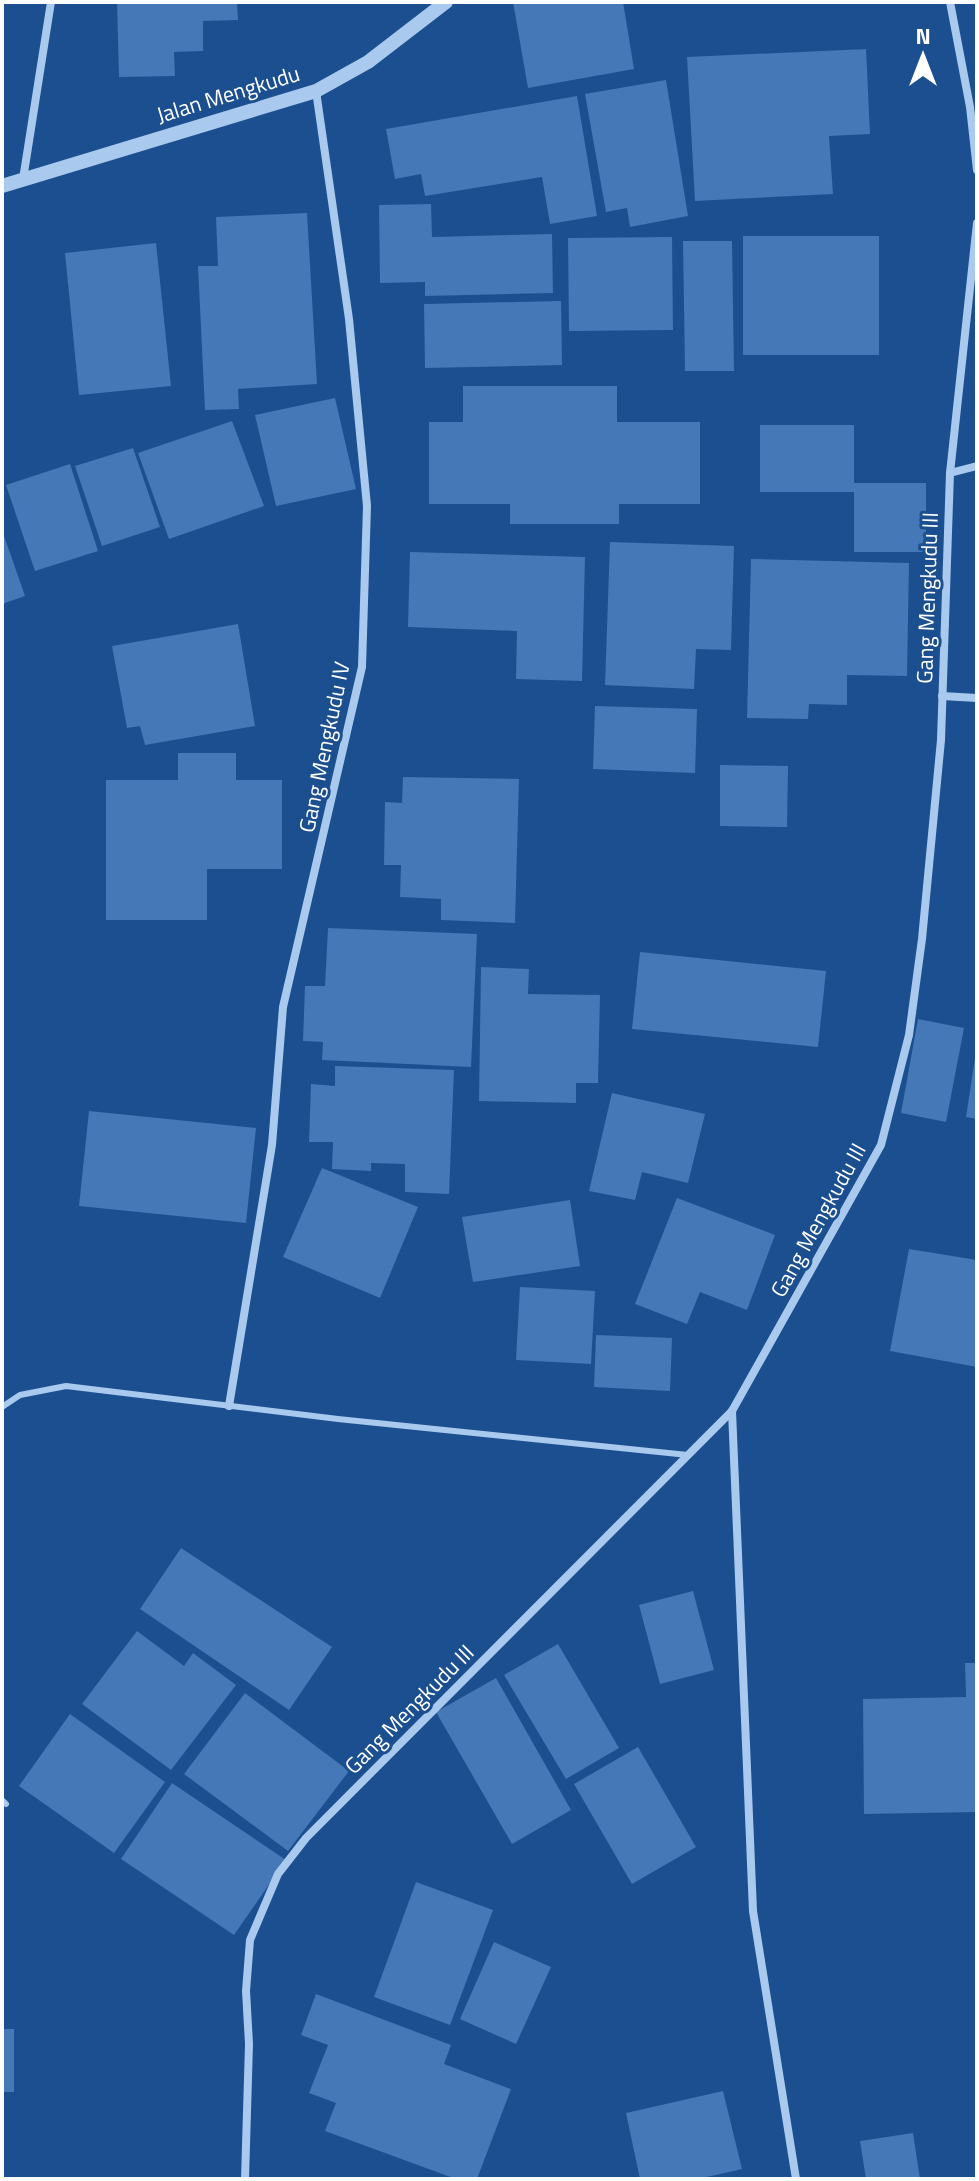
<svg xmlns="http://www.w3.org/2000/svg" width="979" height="2181" font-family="'Titillium Web',sans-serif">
  <rect width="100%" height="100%" fill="#1b4f8f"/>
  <g fill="#4478b7">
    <path d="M 117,2 L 237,2 L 238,20 L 203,21 L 203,51 L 174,52 L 175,76 L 119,77 Z"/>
    <path d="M 513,2 L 623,2 L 634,69 L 528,88 Z"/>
    <path d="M 866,49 L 870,134 L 829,136 L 833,194 L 695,201 L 687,57 Z"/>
    <path d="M 666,80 L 688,216 L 630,227 L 627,208 L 606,212 L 585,94 Z"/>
    <path d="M 577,96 L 597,216 L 550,224 L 542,177 L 425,196 L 421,174 L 395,179 L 386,129 Z"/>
    <path d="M 431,204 L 432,237 L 552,234 L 553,293 L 425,296 L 425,282 L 380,283 L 379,205 Z"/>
    <path d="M 307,213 L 317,384 L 238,389 L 239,409 L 205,410 L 198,266 L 218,266 L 216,217 Z"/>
    <rect x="743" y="236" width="136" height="119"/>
    <path d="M 672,237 L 673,330 L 569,331 L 568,238 Z"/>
    <path d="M 683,241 L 732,241 L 734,371 L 685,371 Z"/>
    <path d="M 156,243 L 171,386 L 79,395 L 65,253 Z"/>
    <path d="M 561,301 L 562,365 L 425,368 L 424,304 Z"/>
    <path d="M 463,386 L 617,386 L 617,422 L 700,422 L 700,504 L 619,504 L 619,524 L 510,524 L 510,504 L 429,504 L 429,422 L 463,422 Z"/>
    <path d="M 335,398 L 356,489 L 276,506 L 255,415 Z"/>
    <path d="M 232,421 L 264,506 L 169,539 L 138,453 Z"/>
    <path d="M 760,425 L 854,425 L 854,483 L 926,483 L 926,552 L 854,552 L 854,492 L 760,492 Z"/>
    <path d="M 133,448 L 160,527 L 102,546 L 75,466 Z"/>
    <path d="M 70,464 L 98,551 L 35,571 L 6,485 Z"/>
    <path d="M 2,530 L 25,596 L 2,604 Z"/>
    <path d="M 610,542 L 734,546 L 731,650 L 696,649 L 694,689 L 605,685 Z"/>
    <path d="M 410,552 L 585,557 L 582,681 L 516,679 L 517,631 L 408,627 Z"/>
    <path d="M 751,559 L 909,563 L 907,676 L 847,675 L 847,705 L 809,704 L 808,719 L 747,718 Z"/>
    <path d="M 238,624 L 255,726 L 145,745 L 140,726 L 127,728 L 112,646 Z"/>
    <path d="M 595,706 L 697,709 L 695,773 L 593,769 Z"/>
    <path d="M 178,753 L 236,753 L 236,780 L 282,780 L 282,869 L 207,869 L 207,920 L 106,920 L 106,780 L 178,780 Z"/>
    <path d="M 720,765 L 788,766 L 787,827 L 720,826 Z"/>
    <path d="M 403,777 L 519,779 L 515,923 L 441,920 L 441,899 L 400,897 L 401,865 L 384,865 L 385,802 L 402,803 Z"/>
    <path d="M 328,928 L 477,934 L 471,1067 L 322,1060 L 323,1042 L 303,1041 L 305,986 L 325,986 Z"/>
    <path d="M 640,952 L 826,971 L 818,1047 L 632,1029 Z"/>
    <path d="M 481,967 L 529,969 L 528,994 L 600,995 L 598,1083 L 576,1083 L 576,1103 L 479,1101 Z"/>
    <path d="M 918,1019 L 964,1028 L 946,1122 L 901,1113 Z"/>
    <path d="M 975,1058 L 977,1058 L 977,1119 L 966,1117 Z"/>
    <path d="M 335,1066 L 454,1070 L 449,1194 L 405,1192 L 405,1164 L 371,1163 L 371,1171 L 332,1169 L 333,1142 L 309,1142 L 311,1084 L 335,1086 Z"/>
    <path d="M 612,1093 L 705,1114 L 688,1183 L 642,1172 L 635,1200 L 589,1191 Z"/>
    <path d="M 89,1111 L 256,1128 L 246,1223 L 79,1206 Z"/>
    <path d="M 322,1168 L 418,1207 L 380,1298 L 283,1257 Z"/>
    <path d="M 677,1198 L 775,1235 L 747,1310 L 700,1292 L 687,1324 L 635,1304 Z"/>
    <path d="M 570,1200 L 580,1266 L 473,1282 L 462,1217 Z"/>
    <path d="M 909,1249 L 977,1260 L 977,1367 L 890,1351 Z"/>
    <path d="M 520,1287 L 595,1291 L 591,1364 L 516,1360 Z"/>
    <path d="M 596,1335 L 672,1338 L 670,1391 L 594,1387 Z"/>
    <path d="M 181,1548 L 332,1647 L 289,1710 L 140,1609 Z"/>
    <path d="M 693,1591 L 714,1670 L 660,1684 L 639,1605 Z"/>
    <path d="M 137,1631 L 184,1666 L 193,1653 L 236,1685 L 171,1770 L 82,1704 Z"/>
    <path d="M 558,1644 L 619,1748 L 566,1779 L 504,1675 Z"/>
    <path d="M 965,1663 L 977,1663 L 977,1812 L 864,1814 L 863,1699 L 966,1697 Z"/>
    <path d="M 496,1678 L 571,1810 L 512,1844 L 436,1712 Z"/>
    <path d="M 245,1693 L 349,1771 L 288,1851 L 184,1774 Z"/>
    <path d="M 70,1714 L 165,1782 L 114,1853 L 19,1786 Z"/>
    <path d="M 638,1747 L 696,1847 L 632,1884 L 574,1784 Z"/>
    <path d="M 172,1783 L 286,1860 L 234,1935 L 121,1859 Z"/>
    <path d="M 416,1882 L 493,1910 L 450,2025 L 374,1997 Z"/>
    <path d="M 494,1942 L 551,1967 L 516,2044 L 460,2019 Z"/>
    <path d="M 316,1994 L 451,2045 L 444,2064 L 511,2089 L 477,2179 L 456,2179 L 325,2131 L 336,2103 L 309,2093 L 328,2045 L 301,2035 Z"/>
    <rect x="2" y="2029" width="12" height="63"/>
    <path d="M 723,2091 L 742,2169 L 698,2179 L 640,2179 L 626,2113 Z"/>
    <path d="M 913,2133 L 920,2179 L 866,2179 L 860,2141 Z"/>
  </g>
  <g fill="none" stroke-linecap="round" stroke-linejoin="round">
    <g stroke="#a9c9ee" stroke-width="6">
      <path d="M 2,1407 L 20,1395 L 66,1386 L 338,1419 L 688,1455"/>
      <path d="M 2,1800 L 6,1804"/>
    </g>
    <g stroke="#a9c9ee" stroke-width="8">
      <path d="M 950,2 L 970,107 L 977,170"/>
      <path d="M 23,179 L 51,2"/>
      <path d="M 950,473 L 977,466"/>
      <path d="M 942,696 L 977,698"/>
      <path d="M 229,1406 L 272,1145 L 283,1007 L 362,667 L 367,506 L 349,319 L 316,91"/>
      <path d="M 732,1411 L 753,1911 L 796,2179"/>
      <path d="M 245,2179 L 249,2044 L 246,1991 L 250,1940 L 278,1874 L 306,1838 L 732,1411 L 881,1145 L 909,1035 L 922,939 L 941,740 L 950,473 L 977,223"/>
    </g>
    <path stroke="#a9c9ee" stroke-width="14" d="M 2,186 L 316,91 L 368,62 L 446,2"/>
  </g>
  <g text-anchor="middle" stroke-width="6" stroke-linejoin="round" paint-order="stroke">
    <g font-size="22" fill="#fff" stroke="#1b4f8f">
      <text transform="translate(228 94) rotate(-17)" y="8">Jalan Mengkudu</text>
      <text transform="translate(927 598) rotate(-88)" y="8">Gang Mengkudu III</text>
      <text transform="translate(324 747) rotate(-78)" y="8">Gang Mengkudu IV</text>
      <text transform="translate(818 1220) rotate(-61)" y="8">Gang Mengkudu III</text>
      <text transform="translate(409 1709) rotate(-45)" y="8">Gang Mengkudu III</text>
    </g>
  </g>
  <rect width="979" height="2181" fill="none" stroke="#ffffff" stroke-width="8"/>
  <g transform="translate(923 56)" stroke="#1b4f8f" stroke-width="6" paint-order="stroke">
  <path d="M0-6L14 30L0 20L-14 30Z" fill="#ffffff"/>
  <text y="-12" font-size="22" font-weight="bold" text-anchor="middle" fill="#ffffff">N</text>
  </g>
</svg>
